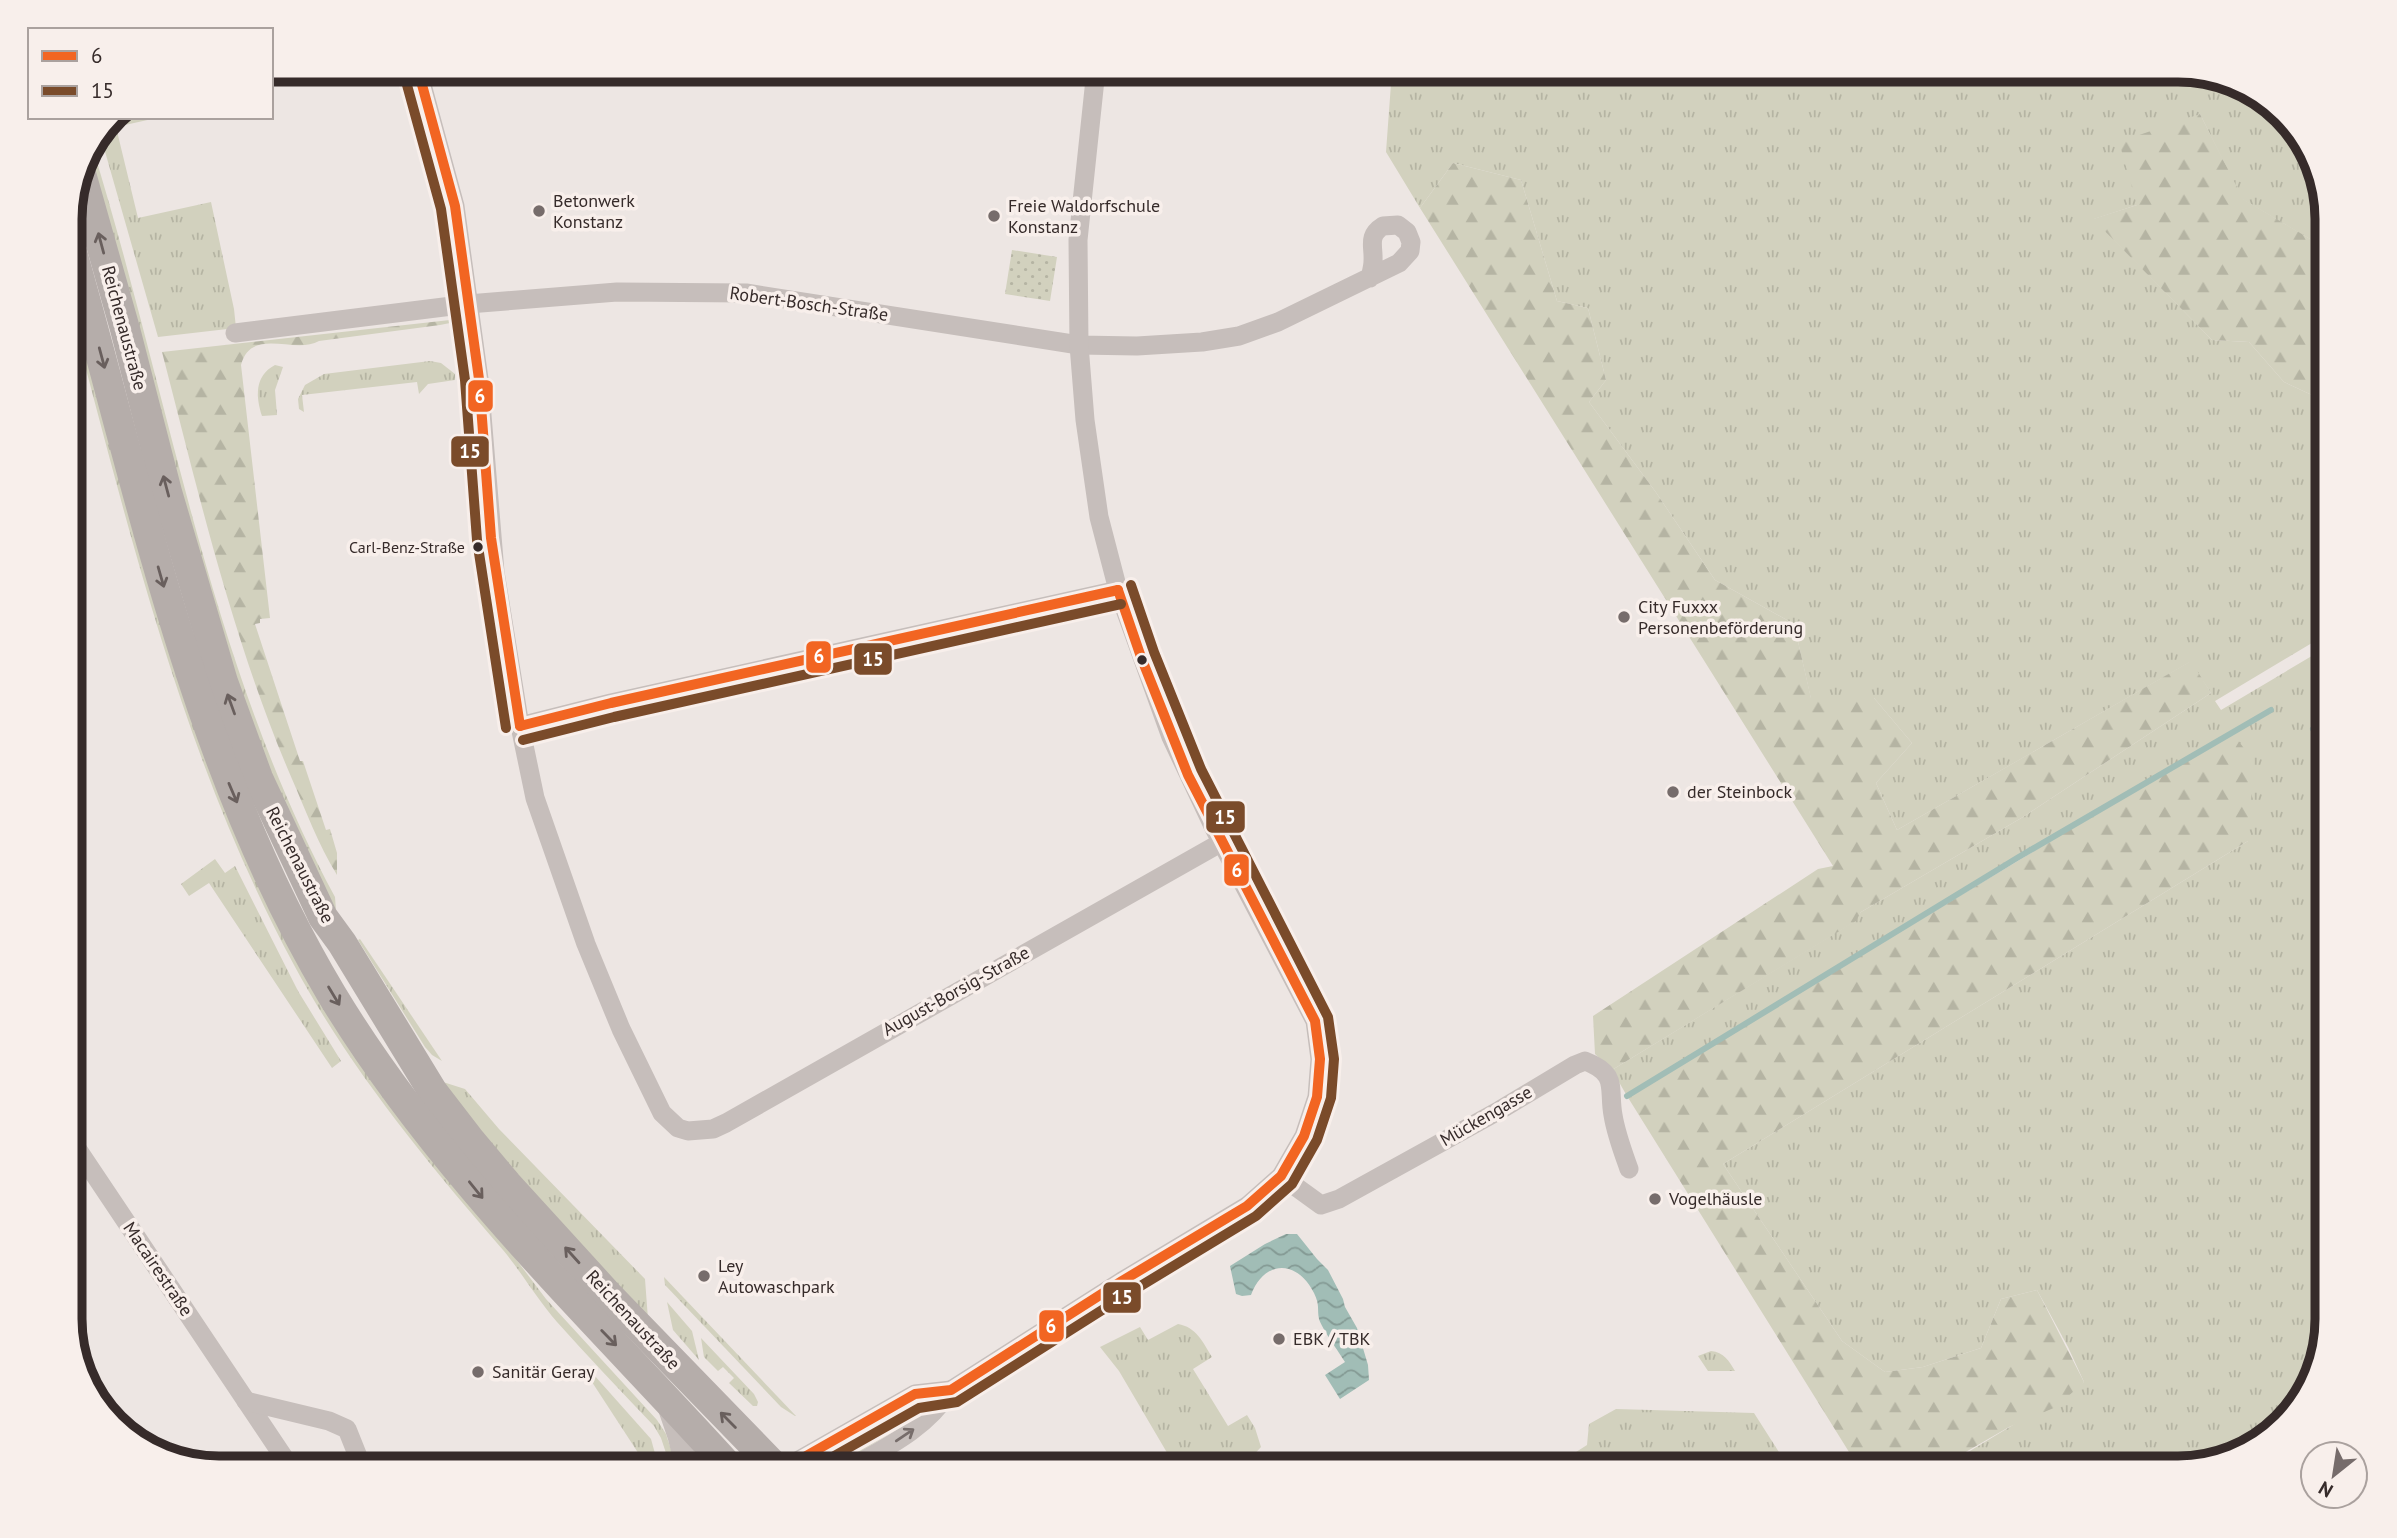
<svg xmlns="http://www.w3.org/2000/svg" width="2397" height="1538" font-family="'PT Sans',sans-serif">
  <defs>
    <pattern id="grass-tufts" width="24" height="20" patternUnits="userSpaceOnUse" patternTransform="scale(1.75)"><rect width="24" height="20" fill="#d2d1be"/><path d="M3 7l-1-3M5 7V3M7 7l1-3M15 17l-1-3M17 17v-4M19 17l1-3" fill="none" stroke="#b5b4a3"/></pattern>
    <pattern id="forest-firs" width="22" height="20" patternUnits="userSpaceOnUse" patternTransform="scale(1.75)"><rect width="22" height="20" fill="#d2d1be"/><path d="M5 1l3.5 6h-7zM16 11l3.5 6h-7z" fill="#b5b4a3"/></pattern>
    <pattern id="park-dots" width="8" height="8" patternUnits="userSpaceOnUse" patternTransform="scale(1.75)"><rect width="8" height="8" fill="#d2d1be"/><path d="M2 2h.1M6 6h.1" fill="none" stroke="#b5b4a3" stroke-width="1.8" stroke-linecap="round"/></pattern>
    <pattern id="water-waves" width="16" height="10" patternUnits="userSpaceOnUse" patternTransform="scale(1.75)"><rect width="16" height="10" fill="#a1bdb6"/><path d="M0 5q4-4 8 0t8 0" fill="none" stroke="#849a94"/></pattern>
  </defs>
  <rect width="100%" height="100%" fill="#ede6e3"/>
  <g fill="url(#grass-tufts)">
    <path d="M 1392,70 L 2177,70 L 2260,95 L 2307,145 L 2327,219 L 2327,249 L 2242,199 L 2200,114 L 2137,205 L 2094,219 L 2212,340 L 2249,342 L 2284,382 L 2327,402 L 2327,634 L 2215,701 L 2221,710 L 2327,647 L 2327,1319 L 2302,1401 L 2252,1448 L 2178,1468 L 1938,1468 L 1960,1457 L 2084,1382 L 2068,1347 L 2037,1290 L 2001,1299 L 1981,1348 L 1923,1367 L 1885,1372 L 1842,1341 L 1723,1164 L 2248,841 L 2232,733 L 2017,858 L 1627,1096 L 1612,1070 L 1855,921 L 1861,912 L 2023,817 L 2211,693 L 2190,662 L 1897,830 L 1876,783 L 1912,743 L 1874,698 L 1811,699 L 1794,624 L 1715,580 L 1655,491 L 1589,402 L 1606,380 L 1588,308 L 1557,301 L 1521,180 L 1453,163 L 1420,208 L 1386,152 Z"/>
    <path d="M 112,117 L 161,117 L 116,127 L 138,218 L 211,202 L 234,309 L 236,328 L 158,337 L 100,134 Z"/>
    <path d="M 92,146 C 170,397 209,664 335,897 L 336,910 L 282,807 L 210,602 L 87,153 Z"/>
    <path d="M 70,285 L 226,808 L 506,1246 L 546,1299 L 657,1420 L 666,1434 L 677,1468 L 672,1468 L 670,1465 L 661,1438 L 654,1426 C 621,1391 588,1357 557,1322 C 537,1299 522,1273 503,1250 C 426,1161 350,1069 294,965 C 183,760 130,533 70,309 Z"/>
    <path d="M 430,361 L 441,363 L 455,374 L 455,380 L 428,384 L 419,394 L 417,382 L 302,395 L 304,412 L 299,409 L 298,399 L 305,385 L 324,374 Z"/>
    <path d="M 275,365 L 283,367 L 275,390 L 277,415 L 262,416 C 256,397 254,376 275,365 Z"/>
    <path d="M 215,859 L 225,873 L 235,866 L 298,991 L 341,1061 L 332,1068 L 209,883 L 189,896 L 181,884 Z"/>
    <path d="M 360,939 L 442,1061 L 432,1055 L 425,1047 L 358,940 Z"/>
    <path d="M 443,1082 L 465,1089 L 499,1129 L 645,1279 L 648,1319 L 509,1169 Z"/>
    <path d="M 664,1277 L 796,1416 L 795,1416 L 781,1407 L 665,1285 Z"/>
    <path d="M 667,1302 L 692,1331 L 699,1360 L 673,1330 Z"/>
    <path d="M 1178,1324 C 1196,1327 1203,1342 1212,1357 L 1193,1369 L 1228,1426 L 1247,1415 L 1255,1428 L 1261,1447 L 1249,1460 L 1236,1468 L 1176,1468 L 1119,1371 L 1100,1347 L 1140,1327 L 1148,1340 Z"/>
    <path d="M 701,1338 L 754,1394 L 758,1402 L 757,1406 L 753,1406 L 729,1383 L 734,1378 L 723,1367 L 718,1371 L 704,1357 Z"/>
    <path d="M 1711,1351 C 1724,1352 1729,1361 1735,1371 L 1708,1371 L 1698,1356 Z"/>
    <path d="M 594,1375 L 651,1439 L 659,1468 L 648,1468 L 590,1379 Z"/>
    <path d="M 1616,1409 L 1754,1413 L 1789,1468 L 1551,1468 L 1587,1445 L 1589,1424 Z"/>
    <path d="M 908,1416 L 911,1421 L 835,1467 L 831,1462 Z"/>
  </g>
  <g fill="url(#forest-firs)">
    <path d="M 2200,114 L 2243,199 L 2327,249 L 2327,402 L 2284,382 L 2249,342 L 2212,340 L 2093,219 L 2137,205 L 2119,142 Z"/>
    <path d="M 1453,163 L 1521,180 L 1557,301 L 1588,308 L 1606,380 L 1589,402 L 1655,491 L 1715,580 L 1794,624 L 1811,698 L 1874,698 L 1912,743 L 1876,783 L 1897,830 L 2191,661 L 2211,693 L 2023,817 L 1861,912 L 1856,921 L 1612,1070 L 1595,1054 L 1593,1016 L 1818,869 L 1833,866 L 1420,208 Z"/>
    <path d="M 450,320 L 450,323 L 440,325 L 319,341 C 295,355 251,326 241,365 L 270,618 L 260,619 L 260,623 L 255,624 L 300,761 L 303,761 L 326,830 L 330,829 L 337,853 L 337,875 C 318,844 306,811 292,779 C 233,642 199,495 162,352 Z"/>
    <path d="M 2232,732 L 2254,762 L 2248,841 L 1723,1164 L 1842,1341 L 1885,1372 L 1923,1367 L 1981,1348 L 2001,1299 L 2037,1290 L 2084,1382 L 2056,1407 L 2009,1427 L 1938,1468 L 1859,1468 L 1627,1096 Z"/>
  </g>
  <path fill="url(#park-dots)" d="M 1012,250 L 1057,257 L 1050,301 L 1005,294 Z"/>
  <path fill="url(#water-waves)" d="M 1286,1234 L 1297,1234 L 1317,1259 L 1328,1270 L 1343,1299 L 1345,1307 L 1357,1328 L 1368,1365 L 1369,1380 L 1340,1399 L 1325,1375 L 1345,1362 C 1339,1352 1322,1329 1319,1319 C 1317,1309 1320,1305 1314,1293 C 1297,1259 1264,1260 1251,1295 L 1242,1296 L 1236,1294 L 1230,1266 L 1265,1244 Z"/>
  <g fill="none" stroke-linecap="round" stroke-linejoin="round">
    <g stroke="#a1bdb6" stroke-width="6">
      <path d="M 2313,729 L 2327,752"/>
      <path d="M 1627,1096 L 2017,858 L 2271,710"/>
    </g>
    <g stroke="#c6bebb" stroke-width="19">
      <path d="M 418,70 L 455,206 L 479,379 L 495,572 L 520,726 L 535,798 L 586,944 L 621,1029 L 662,1113 L 678,1128 L 688,1131 L 713,1129 L 726,1123 L 1222,842"/>
      <path d="M 235,333 L 468,304 L 617,292 L 746,293 L 1079,345 L 1137,346 L 1202,342 L 1239,336 L 1278,322 L 1399,263 L 1410,251 L 1411,242 L 1407,232 L 1398,225 L 1383,226 C 1367,236 1374,246 1373,261 C 1373,267 1371,273 1370,278"/>
      <path d="M 520,726 L 611,703 L 1118,590"/>
      <path d="M 70,1138 L 291,1468"/>
      <path d="M 1281,1176 L 1321,1205 L 1339,1199 L 1500,1110 L 1575,1065 L 1585,1061 C 1619,1074 1608,1088 1613,1115 C 1616,1134 1623,1152 1629,1169"/>
      <path d="M 246,1401 L 329,1421 L 347,1429 L 359,1459 L 355,1468"/>
      <path d="M 785,1468 L 915,1394 L 951,1390"/>
      <path d="M 850,1468 C 889,1446 925,1429 951,1390 L 1122,1281 L 1247,1206 L 1281,1176 L 1304,1136 L 1317,1097 L 1320,1059 L 1315,1021 L 1213,826 L 1171,737 L 1118,590 L 1099,517 L 1085,420 L 1079,345 L 1078,240 L 1096,70"/>
    </g>
    <path stroke="#c6bebb" stroke-width="23" d="M 669,1407 L 679,1436 L 687,1468"/>
    <g stroke="#b5adaa" stroke-width="30">
      <path d="M 80,170 L 125,329 L 167,492 L 223,682 L 258,778 L 323,917 L 342,943 L 433,1092 L 470,1140 L 507,1184 L 610,1297 L 776,1468"/>
      <path d="M 70,245 C 143,499 194,765 332,995 C 439,1172 592,1316 730,1468"/>
    </g>
    <g stroke="#f8efeb" stroke-width="16">
      <g id="bus-1">
        <path d="M 418,70 L 455,206 L 479,379 L 491,538 L 520,726"/>
        <path d="M 520,726 L 611,703 L 1118,590"/>
        <path d="M 785,1468 L 915,1394 L 951,1390 L 1122,1281 L 1247,1206 L 1281,1176 L 1304,1136 L 1317,1097 L 1320,1059 L 1315,1021 L 1188,775 L 1141,657 L 1118,590"/>
      </g>
    </g>
    <g stroke="#f8efeb" stroke-width="16">
      <g id="bus-2">
        <path d="M 404,74 L 441,209 L 465,380 L 477,540 L 506,728"/>
        <path d="M 523,740 L 614,717 L 1121,604"/>
        <path d="M 813,1468 L 919,1408 L 957,1402 L 1129,1293 L 1256,1216 L 1292,1184 L 1317,1140 L 1331,1098 L 1334,1059 L 1328,1017 L 1201,769 L 1154,652 L 1131,585"/>
      </g>
    </g>
    <use href="#bus-1" stroke="#f26522" stroke-width="10"/>
    <use href="#bus-2" stroke="#7a4b2a" stroke-width="10"/>
  </g>
  <defs><path id="oneway-shaft" d="M-6 0H5M1.5-3L5.5 0L1.5 3" fill="none" stroke-width="1.6" stroke-linecap="round" stroke-linejoin="round" transform="scale(1.75)"/></defs>
  <g stroke="#695f5d">
    <use href="#oneway-shaft" transform="translate(101 243) rotate(-105)"/>
    <use href="#oneway-shaft" transform="translate(102 358) rotate(75)"/>
    <use href="#oneway-shaft" transform="translate(166 486) rotate(-105)"/>
    <use href="#oneway-shaft" transform="translate(161 577) rotate(74)"/>
    <use href="#oneway-shaft" transform="translate(231 704) rotate(-110)"/>
    <use href="#oneway-shaft" transform="translate(233 793) rotate(67)"/>
    <use href="#oneway-shaft" transform="translate(334 996) rotate(59)"/>
    <use href="#oneway-shaft" transform="translate(476 1190) rotate(51)"/>
    <use href="#oneway-shaft" transform="translate(572 1255) rotate(-132)"/>
    <use href="#oneway-shaft" transform="translate(609 1338) rotate(46)"/>
    <use href="#oneway-shaft" transform="translate(728 1420) rotate(-135)"/>
  </g>
  <use stroke="#776d6b" href="#oneway-shaft" transform="translate(905 1435) rotate(-34)"/>
  <g fill="#766c6b" stroke="#f8efeb" stroke-width="2.5">
    <circle cx="539" cy="211" r="7"/>
    <circle cx="994" cy="216" r="7"/>
    <circle cx="1624" cy="617" r="7"/>
    <circle cx="1673" cy="792" r="7"/>
    <circle cx="1655" cy="1199" r="7"/>
    <circle cx="704" cy="1276" r="7"/>
    <circle cx="1279" cy="1339" r="7"/>
    <circle cx="478" cy="1372" r="7"/>
  </g>
  <g fill="#362b2a" stroke="#f8efeb" stroke-width="2.5">
    <circle cx="478" cy="547" r="6"/>
    <circle cx="1142" cy="660" r="6"/>
  </g>
  <g text-anchor="middle" stroke-width="7" stroke-linejoin="round" paint-order="stroke">
    <g font-size="16" fill="#362b2a" stroke="#f8efeb" text-anchor="end">
      <text x="465" y="553">Carl-Benz-Straße</text>
    </g>
    <g font-size="18" fill="#362b2a" stroke="#f8efeb" text-anchor="start">
      <text x="553" y="207">Betonwerk<tspan x="553" dy="21">Konstanz</tspan></text>
      <text x="1008" y="212">Freie Waldorfschule<tspan x="1008" dy="21">Konstanz</tspan></text>
      <text x="1638" y="613">City Fuxxx<tspan x="1638" dy="21">Personenbeförderung</tspan></text>
      <text x="1687" y="798">der Steinbock</text>
      <text x="1669" y="1205">Vogelhäusle</text>
      <text x="718" y="1272">Ley<tspan x="718" dy="21">Autowaschpark</tspan></text>
      <text x="1293" y="1345">EBK / TBK</text>
      <text x="492" y="1378">Sanitär Geray</text>
    </g>
    <g font-size="18" fill="#362b2a" stroke="#f8efeb">
      <text transform="translate(809 304) rotate(8)" y="6">Robert-Bosch-Straße</text>
      <text transform="translate(124 328) rotate(75)" y="6">Reichenaustraße</text>
      <text transform="translate(300 865) rotate(63)" y="6">Reichenaustraße</text>
      <text transform="translate(956 991) rotate(-29)" y="6">August-Borsig-Straße</text>
      <text transform="translate(1486 1116) rotate(-30)" y="6">Mückengasse</text>
      <text transform="translate(158 1269) rotate(56)" y="6">Macairestraße</text>
      <text transform="translate(633 1320) rotate(47)" y="6">Reichenaustraße</text>
    </g>
  </g>
  <path d="M0 0H2397V1538H0ZM219 82H2178A137 137 0 0 1 2315 219V1319A137 137 0 0 1 2178 1456H219A137 137 0 0 1 82 1319V219A137 137 0 0 1 219 82Z" fill="#f8efeb" fill-rule="evenodd"/>
  <path fill="none" stroke="#362b2a" stroke-width="9" d="M219 82H2178A137 137 0 0 1 2315 219V1319A137 137 0 0 1 2178 1456H219A137 137 0 0 1 82 1319V219A137 137 0 0 1 219 82Z"/>
  <g stroke="#f8efeb" stroke-width="2.5">
    <rect x="467" y="379" width="27" height="34" rx="7" fill="#f26522"/>
    <rect x="450" y="435" width="40" height="33" rx="7" fill="#7a4b2a"/>
    <rect x="805" y="640" width="27" height="34" rx="7" fill="#f26522"/>
    <rect x="853" y="642" width="40" height="34" rx="7" fill="#7a4b2a"/>
    <rect x="1205" y="800" width="41" height="34" rx="7" fill="#7a4b2a"/>
    <rect x="1223" y="853" width="27" height="34" rx="7" fill="#f26522"/>
    <rect x="1102" y="1281" width="40" height="33" rx="7" fill="#7a4b2a"/>
    <rect x="1038" y="1309" width="27" height="34" rx="7" fill="#f26522"/>
  </g>
  <g font-size="19" text-anchor="middle" font-weight="bold" fill="#fff">
    <text x="480" y="403">6</text>
    <text x="470" y="458">15</text>
    <text x="819" y="663">6</text>
    <text x="873" y="666">15</text>
    <text x="1225" y="824">15</text>
    <text x="1237" y="877">6</text>
    <text x="1122" y="1304">15</text>
    <text x="1051" y="1333">6</text>
  </g>
  <rect x="28" y="28" width="245" height="91" fill="#f8efeb" stroke="#aaa19e" stroke-width="2"/>
  <rect x="42" y="51" width="35" height="10" fill="#f26522" stroke="#aaa19e" stroke-width="2"/>
  <text x="91" y="63" font-size="21" fill="#362b2a">6</text>
  <rect x="42" y="86" width="35" height="10" fill="#7a4b2a" stroke="#aaa19e" stroke-width="2"/>
  <text x="91" y="98" font-size="21" fill="#362b2a">15</text>
  <g transform="translate(2334 1475) rotate(210)"><circle r="33" fill="#f8efeb" stroke="#aaa19e" stroke-width="2"/>
  <path d="M0-5L12 26L0 18L-12 26Z" fill="#766c6b"/>
  <text y="-10" font-size="19" font-weight="bold" text-anchor="middle" fill="#362b2a">N</text>
  </g>
</svg>
